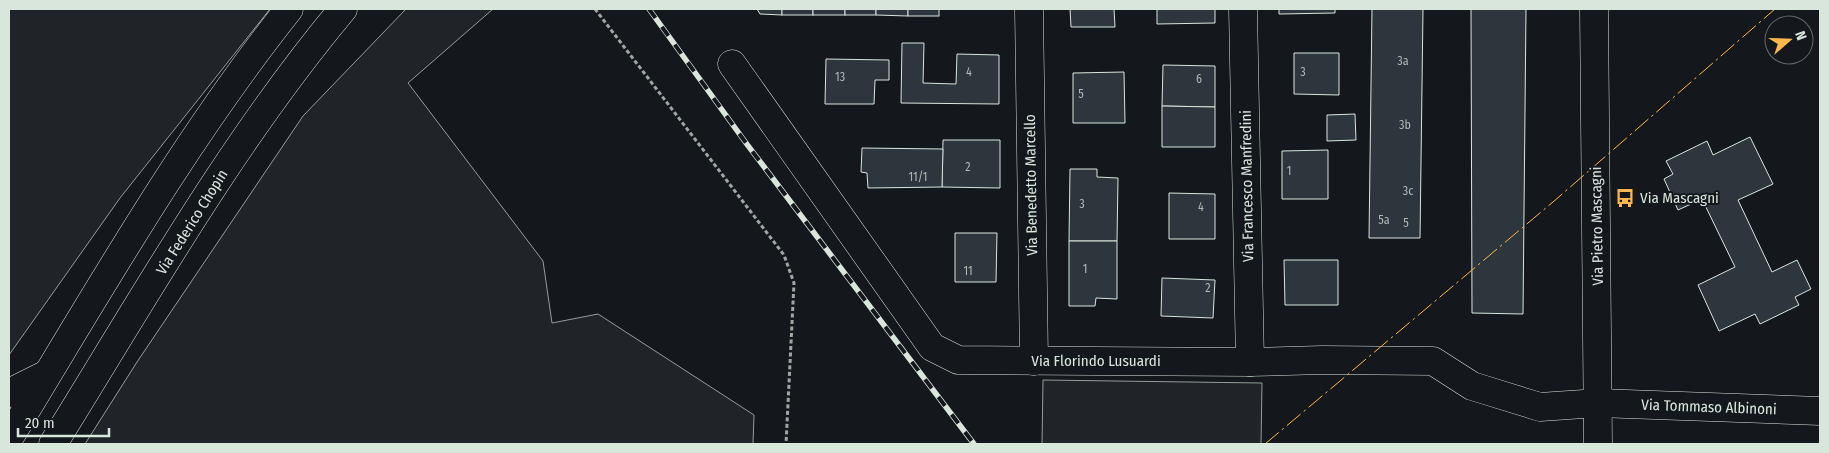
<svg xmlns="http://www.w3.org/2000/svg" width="1829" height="453" font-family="'Fira Sans Condensed',sans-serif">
  <rect width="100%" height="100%" fill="#14181c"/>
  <g fill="#202428" stroke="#939e99">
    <path d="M 9,9 L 270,9 L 120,198 L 9,355 Z"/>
    <path d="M 406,9 L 493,9 L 408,83 L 543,261 L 552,323 L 598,314 L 754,415 L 753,444 L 85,444 L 137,362 L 303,116 Z"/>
    <path d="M 1043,380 L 1262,383 L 1261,444 L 1042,444 Z"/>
  </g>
  <g fill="#2c363c" stroke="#d8e6dc">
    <path d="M 757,9 L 782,9 L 782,15 L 760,14 Z"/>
    <rect x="782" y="9" width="31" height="6"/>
    <rect x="813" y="9" width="32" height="6"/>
    <rect x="845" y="9" width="31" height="6"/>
    <path d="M 876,9 L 908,9 L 908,16 L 876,15 Z"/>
    <rect x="908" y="9" width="31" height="7"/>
    <path d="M 1070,9 L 1114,9 L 1115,27 L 1071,27 Z"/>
    <path d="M 1157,9 L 1215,9 L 1215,23 L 1157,24 Z"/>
    <path d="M 1279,9 L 1335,9 L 1335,13 L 1279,14 Z"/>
    <path d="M 1372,9 L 1423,9 L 1420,238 L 1369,238 Z"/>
    <path d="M 1471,9 L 1526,9 L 1523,314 L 1472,313 Z"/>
    <path d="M 902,43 L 924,43 L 923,83 L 956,84 L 957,54 L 999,55 L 999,104 L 901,103 Z"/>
    <path d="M 1294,53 L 1339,53 L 1339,95 L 1294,94 Z"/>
    <path d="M 826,59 L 889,60 L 889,80 L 875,80 L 874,104 L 825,104 Z"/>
    <path d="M 1163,65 L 1215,66 L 1215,107 L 1162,106 Z"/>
    <path d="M 1124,72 L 1125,123 L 1073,123 L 1073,73 Z"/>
    <path d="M 1162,106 L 1215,107 L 1215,147 L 1162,147 Z"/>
    <path d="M 1355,114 L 1356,140 L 1327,141 L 1327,115 Z"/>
    <path d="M 1750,137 L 1773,184 L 1738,200 L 1772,272 L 1797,260 L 1811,289 L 1795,297 L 1799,305 L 1760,324 L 1755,314 L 1719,331 L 1698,285 L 1735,267 L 1702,199 L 1678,210 L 1664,179 L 1673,174 L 1666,161 L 1707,141 L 1713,155 Z"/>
    <path d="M 943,140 L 1000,140 L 1000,188 L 942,187 Z"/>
    <path d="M 862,148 L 943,149 L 942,187 L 868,188 L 867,173 L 861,172 Z"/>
    <path d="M 1328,150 L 1328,199 L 1282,199 L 1282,151 Z"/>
    <path d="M 1070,169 L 1097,169 L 1097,177 L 1118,178 L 1117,241 L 1069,241 Z"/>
    <path d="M 1169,193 L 1215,194 L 1215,239 L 1169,239 Z"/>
    <path d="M 955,233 L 997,233 L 996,282 L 955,282 Z"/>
    <path d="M 1069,241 L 1117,241 L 1117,299 L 1096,298 L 1095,306 L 1069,306 Z"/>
    <path d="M 1284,260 L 1338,260 L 1338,305 L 1285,305 Z"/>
    <path d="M 1162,278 L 1215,280 L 1213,318 L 1161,316 Z"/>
  </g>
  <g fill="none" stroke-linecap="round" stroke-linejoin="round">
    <g stroke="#d8e6dc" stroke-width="29">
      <g id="minor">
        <path d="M 1029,9 L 1034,361"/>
        <path d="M 1243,9 L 1250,362"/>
        <path d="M 1594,9 L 1598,444"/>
        <path d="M 732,64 L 932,347 L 958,360 L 1250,362 L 1322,360 L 1433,361 L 1472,386 L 1540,407 L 1598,403 L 1820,411"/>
      </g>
    </g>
    <g stroke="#d8e6dc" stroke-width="29">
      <g id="primary">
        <path d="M 9,393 L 47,374"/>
        <path d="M 9,438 C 98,292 183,142 289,9"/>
        <path d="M 53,444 C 145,296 231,143 343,9"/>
      </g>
    </g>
    <path stroke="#9da8a2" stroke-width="3" stroke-dasharray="4 2.5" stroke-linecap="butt" d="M 595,9 L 784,255 L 794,283 L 786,444"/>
    <use href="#minor" stroke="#14181c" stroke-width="28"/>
    <use href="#primary" stroke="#14181c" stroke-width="28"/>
    <g stroke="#d8e6dc" stroke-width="5.5">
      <path id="rail" d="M 649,9 L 746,143 L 974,444"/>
    </g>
    <use href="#rail" stroke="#14181c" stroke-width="4" stroke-dasharray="11" stroke-linecap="butt"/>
    <path stroke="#ffb74d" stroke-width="1" stroke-dasharray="18 4 2.5 4" stroke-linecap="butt" d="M 1265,444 L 1553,202 L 1775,9"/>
  </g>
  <defs>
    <g id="bus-bare" transform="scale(1.5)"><path d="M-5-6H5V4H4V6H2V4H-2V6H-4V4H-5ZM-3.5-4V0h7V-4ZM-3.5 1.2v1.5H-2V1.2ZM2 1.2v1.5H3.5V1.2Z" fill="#ffb74d" stroke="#14181c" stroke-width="2.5" paint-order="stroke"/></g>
  </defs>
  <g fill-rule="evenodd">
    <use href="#bus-bare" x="1625" y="198"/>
  </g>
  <g text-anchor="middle" stroke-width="4" stroke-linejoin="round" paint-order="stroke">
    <g font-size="12" fill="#adbab4">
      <text x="1403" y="65">3a</text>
      <text x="969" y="76">4</text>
      <text x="1303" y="76">3</text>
      <text x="840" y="81">13</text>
      <text x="1199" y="83">6</text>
      <text x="1081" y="98">5</text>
      <text x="1405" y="129">3b</text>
      <text x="968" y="171">2</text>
      <text x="1289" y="175">1</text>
      <text x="918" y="181">11/1</text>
      <text x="1408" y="195">3c</text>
      <text x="1082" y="208">3</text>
      <text x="1201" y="211">4</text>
      <text x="1384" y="224">5a</text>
      <text x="1406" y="227">5</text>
      <text x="1085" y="273">1</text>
      <text x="968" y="275">11</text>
      <text x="1208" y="292">2</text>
    </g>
    <g font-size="15" fill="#d8e6dc" stroke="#14181c">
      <text transform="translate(1031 185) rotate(-91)" y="5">Via Benedetto Marcello</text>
      <text transform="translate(1247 186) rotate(-91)" y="5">Via Francesco Manfredini</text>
      <text transform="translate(192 222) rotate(-58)" y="5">Via Federico Chopin</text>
      <text transform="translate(1597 226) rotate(-91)" y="5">Via Pietro Mascagni</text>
      <text x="1096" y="366">Via Florindo Lusuardi</text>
      <text transform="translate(1709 407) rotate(2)" y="5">Via Tommaso Albinoni</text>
    </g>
    <g font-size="15" fill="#d8e6dc" stroke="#14181c" text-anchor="start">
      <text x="1640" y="203">Via Mascagni</text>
    </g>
  </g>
  <rect width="1829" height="453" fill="none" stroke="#d8e6dc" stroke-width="20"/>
  <g transform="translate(1789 40) rotate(70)"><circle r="24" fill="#14181c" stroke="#626a69"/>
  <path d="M0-4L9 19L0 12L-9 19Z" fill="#ffb74d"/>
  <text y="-8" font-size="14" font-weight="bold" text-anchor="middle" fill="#d8e6dc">N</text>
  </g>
  <path d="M18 428v8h91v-8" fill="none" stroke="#d8e6dc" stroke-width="2.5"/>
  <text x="25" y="428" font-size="15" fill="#d8e6dc" stroke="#14181c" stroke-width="4" paint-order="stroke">20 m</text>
</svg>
